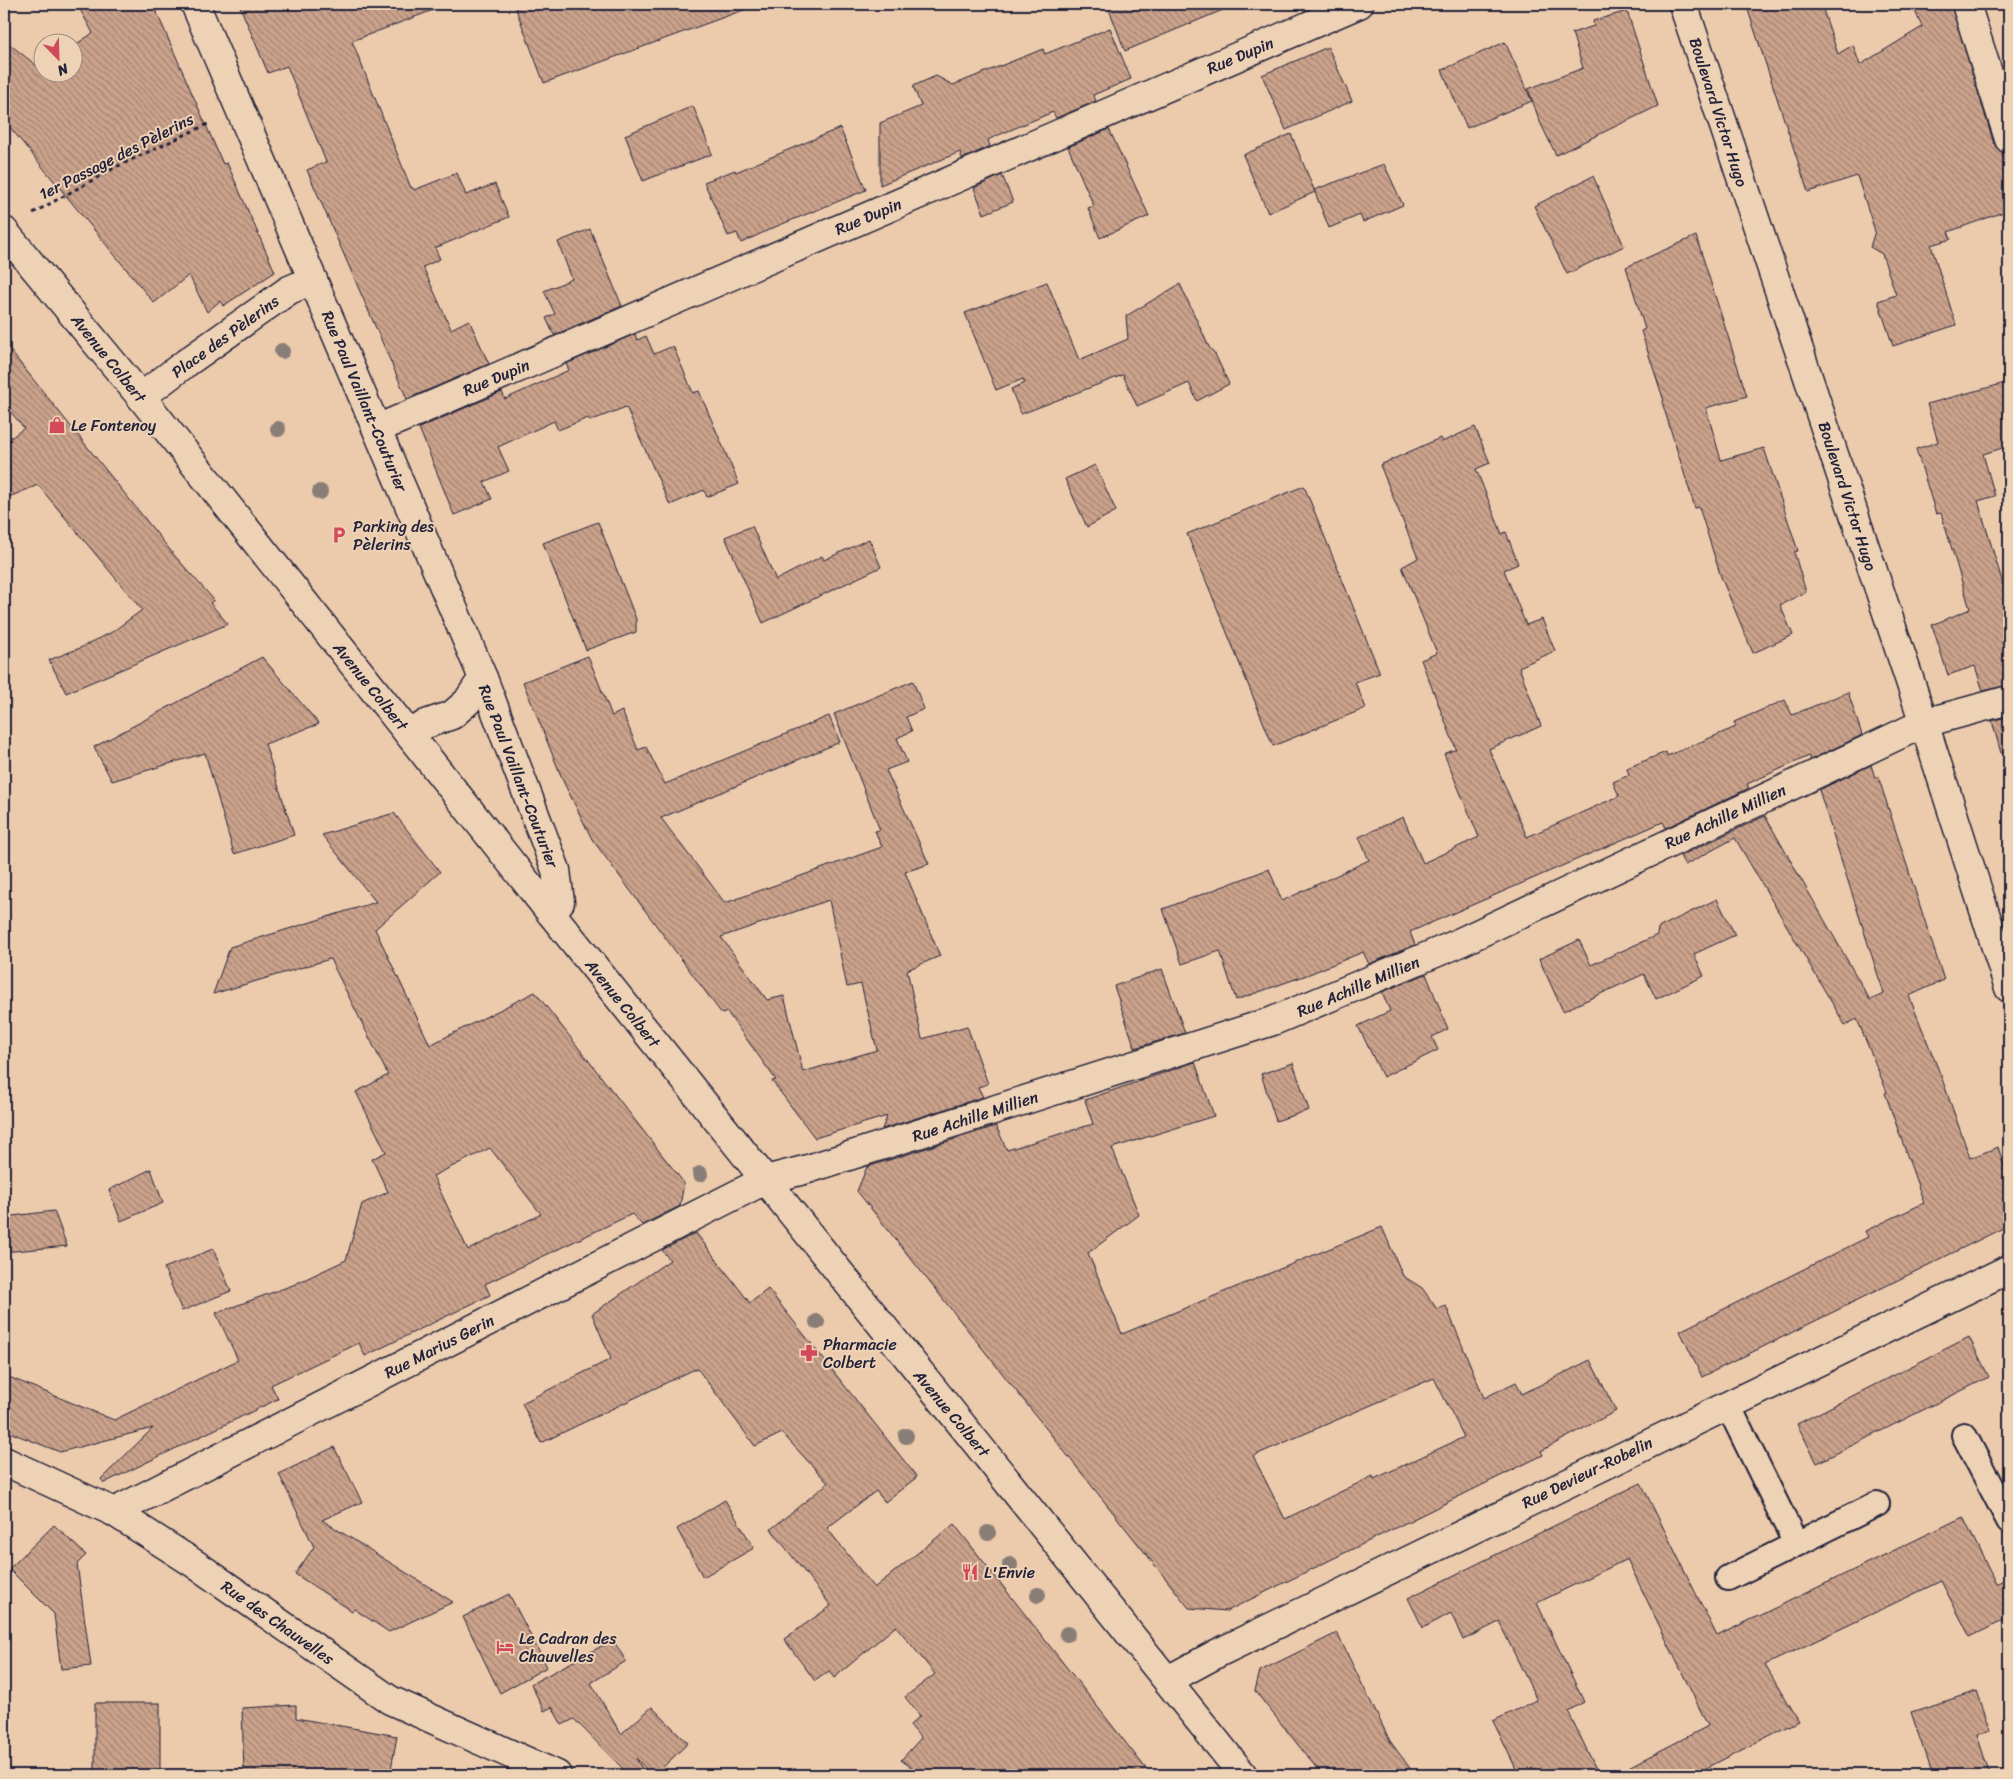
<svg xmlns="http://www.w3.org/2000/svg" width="2013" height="1779" font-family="Sriracha,sans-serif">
  <defs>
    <pattern id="building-back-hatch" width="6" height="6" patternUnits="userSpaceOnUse" patternTransform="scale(1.25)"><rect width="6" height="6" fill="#cba28b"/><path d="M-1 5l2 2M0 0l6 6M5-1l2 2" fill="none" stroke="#a48473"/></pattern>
  </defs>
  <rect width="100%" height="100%" fill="#eccaac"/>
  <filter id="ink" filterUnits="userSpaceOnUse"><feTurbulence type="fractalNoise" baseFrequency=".02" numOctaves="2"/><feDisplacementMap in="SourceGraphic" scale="10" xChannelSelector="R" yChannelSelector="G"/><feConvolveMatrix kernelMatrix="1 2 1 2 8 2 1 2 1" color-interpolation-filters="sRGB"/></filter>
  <g filter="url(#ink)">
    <g fill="url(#building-back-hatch)" stroke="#22223b" fill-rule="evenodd">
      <path d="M 77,4 L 153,4 L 223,164 L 227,163 L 275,272 L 223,306 L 220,301 L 207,312 L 189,275 L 154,303 L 4,120 L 4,40 L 41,69 L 42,68 L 42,72 L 72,72 L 72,47 L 93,33 Z"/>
      <path d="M 239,4 L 441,4 L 441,7 L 352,41 L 411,188 L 412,187 L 414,190 L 457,173 L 466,195 L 495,184 L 509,217 L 435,248 L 440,259 L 423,267 L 451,329 L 469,320 L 489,364 L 407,399 L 307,170 L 326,162 L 287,66 L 268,73 Z"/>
      <path d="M 514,4 L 748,4 L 749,8 L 544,83 Z"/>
      <path d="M 1107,4 L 1237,4 L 1125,51 Z"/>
      <path d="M 1746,4 L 1821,4 L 1838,54 L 1853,45 L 1860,65 L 1922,27 L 1912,4 L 1951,4 L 1994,144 L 2002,152 L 2009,175 L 2009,210 L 1948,232 L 1951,239 L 1931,245 L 1956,325 L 1893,346 L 1878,301 L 1896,295 L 1882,254 L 1870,247 L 1875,231 L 1857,176 L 1808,192 Z"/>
      <path d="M 1627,11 L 1658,106 L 1556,155 L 1540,122 L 1528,89 L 1583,68 L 1572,33 L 1594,26 L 1593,21 Z"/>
      <path d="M 1110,28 L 1131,79 L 1093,95 L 1096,101 L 1056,118 L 1053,112 L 994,137 L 988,140 L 990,146 L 962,159 L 960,152 L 880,185 L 880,123 L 921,106 L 913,86 L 936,76 L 953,85 L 1043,49 L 1045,54 Z"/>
      <path d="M 1505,42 L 1532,101 L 1467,128 L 1442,70 Z"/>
      <path d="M 1328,47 L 1352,101 L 1286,130 L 1262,75 Z"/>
      <path d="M 693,106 L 712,154 L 643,181 L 625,135 Z"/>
      <path d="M 840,128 L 866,190 L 775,227 L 741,243 L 737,233 L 728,236 L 704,182 L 735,170 L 736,172 Z"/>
      <path d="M 1109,129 L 1149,216 L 1100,238 L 1088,208 L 1094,206 L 1068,147 Z"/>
      <path d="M 1291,134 L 1315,192 L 1268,213 L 1243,155 Z"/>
      <path d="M 1384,164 L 1403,205 L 1363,222 L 1360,215 L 1329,228 L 1314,190 Z"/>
      <path d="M 1002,175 L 1013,202 L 984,214 L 974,188 Z"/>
      <path d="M 1593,176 L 1624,246 L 1567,274 L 1534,206 Z"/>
      <path d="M 590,229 L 622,306 L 554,335 L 546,318 L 555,314 L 544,291 L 572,279 L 558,242 Z"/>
      <path d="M 1696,236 L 1747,396 L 1706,408 L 1721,460 L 1764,448 L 1798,551 L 1794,552 L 1806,592 L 1780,605 L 1793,635 L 1753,653 L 1721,577 L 1699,507 L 1695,508 L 1662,402 L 1664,401 L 1641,331 L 1645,329 L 1626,267 Z"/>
      <path d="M 1047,282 L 1079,360 L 1128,339 L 1126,316 L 1180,284 L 1209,347 L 1215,354 L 1229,384 L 1197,401 L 1189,383 L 1137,406 L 1123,375 L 1021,414 L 1011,389 L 1025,383 L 1023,379 L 996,390 L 965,313 Z"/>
      <path d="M 635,334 L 637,340 L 646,336 L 654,354 L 673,346 L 693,393 L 699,391 L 739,484 L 707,497 L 704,490 L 670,505 L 626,407 L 590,421 L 588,418 L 558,430 L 554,421 L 498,447 L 509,471 L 484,482 L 492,499 L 454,515 L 419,428 L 502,392 L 505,399 L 569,370 L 566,364 Z"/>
      <path d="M 4,343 L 174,555 L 214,600 L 210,603 L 228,624 L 66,693 L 49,660 L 80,648 L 112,632 L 142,610 L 38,485 L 4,499 L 4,443 L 24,428 L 4,404 Z"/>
      <path d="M 2009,382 L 2009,446 L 1983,454 L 1995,496 L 1978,501 L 2009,604 L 2009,685 L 1983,691 L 1975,666 L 1948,675 L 1932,625 L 1970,609 L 1941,513 L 1936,514 L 1916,449 L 1938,442 L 1927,404 Z"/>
      <path d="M 1475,427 L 1490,463 L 1476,469 L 1502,534 L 1506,532 L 1518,564 L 1504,570 L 1526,625 L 1542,619 L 1555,651 L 1519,667 L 1541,726 L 1489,749 L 1527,837 L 1619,796 L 1613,782 L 1629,775 L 1627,768 L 1666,752 L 1667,756 L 1736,727 L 1734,722 L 1785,700 L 1792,715 L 1848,692 L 1862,735 L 1810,760 L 1809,756 L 1747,784 L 1749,788 L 1666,828 L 1663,822 L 1410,932 L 1415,945 L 1369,964 L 1363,952 L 1307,975 L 1236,1000 L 1220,951 L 1182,964 L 1163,909 L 1269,869 L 1282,901 L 1369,860 L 1359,837 L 1403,817 L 1423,863 L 1479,837 L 1444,754 L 1456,749 L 1421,660 L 1437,653 L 1402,567 L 1418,558 L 1380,465 L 1440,438 L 1442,442 Z"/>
      <path d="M 1095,465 L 1116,511 L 1087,527 L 1065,479 Z"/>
      <path d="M 1304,486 L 1380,673 L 1355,682 L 1366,708 L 1273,746 L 1187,534 Z"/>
      <path d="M 598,522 L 636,619 L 636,632 L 586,650 L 543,543 Z"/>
      <path d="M 752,526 L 776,580 L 822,556 L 824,560 L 869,539 L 881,567 L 763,623 L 725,537 Z"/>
      <path d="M 588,656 L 612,716 L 622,711 L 638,750 L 646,747 L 665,784 L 829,716 L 840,742 L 661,818 L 725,903 L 882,847 L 875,831 L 880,830 L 834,714 L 913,681 L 924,709 L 906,717 L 912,731 L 897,738 L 907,762 L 886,770 L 929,864 L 905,872 L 940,956 L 907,970 L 922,1039 L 967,1026 L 988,1084 L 978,1087 L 983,1097 L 882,1129 L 887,1116 L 815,1138 L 772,1081 L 776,1080 L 727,1012 L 722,1014 L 592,839 L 564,783 L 523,682 ZM 829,900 L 847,987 L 861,984 L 877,1050 L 803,1072 L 784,996 L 767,1000 L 721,937 Z"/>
      <path d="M 262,657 L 319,724 L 265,744 L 294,835 L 234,854 L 205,753 L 112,781 L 94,747 Z"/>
      <path d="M 2009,716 L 2009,751 L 2001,753 L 1992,721 Z"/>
      <path d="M 1871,765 L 1875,778 L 1878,776 L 1944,980 L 1909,996 L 1941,1076 L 1970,1158 L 1998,1147 L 2009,1182 L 2009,1214 L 2003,1228 L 1702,1377 L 1680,1331 L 1868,1237 L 1865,1231 L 1924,1203 L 1885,1093 L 1887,1092 L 1857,1019 L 1845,1025 L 1735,838 L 1685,865 L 1680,856 L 1765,816 L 1870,1000 L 1884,994 L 1819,790 Z"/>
      <path d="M 394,813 L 440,872 L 375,929 L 430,1045 L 535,992 L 684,1183 L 680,1206 L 642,1225 L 632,1214 L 485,1284 L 490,1295 L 365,1356 L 359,1343 L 271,1385 L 278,1399 L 104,1483 L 101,1479 L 153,1428 L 60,1452 L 4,1430 L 4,1375 L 114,1420 L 238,1360 L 216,1313 L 293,1285 L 346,1260 L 362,1204 L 388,1192 L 372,1159 L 386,1152 L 356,1092 L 388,1075 L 330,959 L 213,994 L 230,947 L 376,902 L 322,835 ZM 490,1148 L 541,1214 L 468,1250 L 433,1176 Z"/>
      <path d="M 1717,899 L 1735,935 L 1694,954 L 1704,976 L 1656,999 L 1644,974 L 1563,1011 L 1539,959 L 1579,940 L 1591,965 L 1657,935 L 1658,928 Z"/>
      <path d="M 1162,969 L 1185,1033 L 1135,1048 L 1114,986 Z"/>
      <path d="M 1426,974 L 1448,1029 L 1432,1037 L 1438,1050 L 1383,1077 L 1358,1026 L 1390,1011 L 1382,992 Z"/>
      <path d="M 1195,1062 L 1214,1116 L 1112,1148 L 1139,1215 L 1088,1253 L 1122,1334 L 1382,1227 L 1403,1276 L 1422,1288 L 1437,1309 L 1446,1306 L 1484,1398 L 1516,1382 L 1522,1394 L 1590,1360 L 1616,1411 L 1541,1451 L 1543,1455 L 1227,1611 L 1189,1608 L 857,1191 L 867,1167 L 996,1126 L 1007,1150 L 1093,1124 L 1085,1100 ZM 1434,1378 L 1464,1437 L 1374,1479 L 1373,1476 L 1285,1519 L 1253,1456 Z"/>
      <path d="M 1293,1063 L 1309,1110 L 1276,1121 L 1261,1074 Z"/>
      <path d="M 151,1169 L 163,1203 L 121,1221 L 109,1190 Z"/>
      <path d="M 54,1211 L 67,1246 L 4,1252 L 4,1217 Z"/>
      <path d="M 696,1233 L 750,1303 L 768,1289 L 917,1477 L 885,1502 L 876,1491 L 827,1528 L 874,1588 L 954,1524 L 1151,1775 L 922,1775 L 901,1760 L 921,1738 L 910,1725 L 920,1716 L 905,1697 L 935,1674 L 896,1626 L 834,1678 L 829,1671 L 815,1681 L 784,1639 L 831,1606 L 771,1529 L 828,1483 L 782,1433 L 755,1446 L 697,1368 L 541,1443 L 522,1403 L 611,1359 L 592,1314 L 670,1260 L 662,1250 Z"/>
      <path d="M 213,1249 L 231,1291 L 182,1311 L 164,1268 Z"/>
      <path d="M 1969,1337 L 1989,1377 L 1817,1463 L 1797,1424 Z"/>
      <path d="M 334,1447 L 362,1502 L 322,1520 L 453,1602 L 389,1632 L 354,1609 L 352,1611 L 295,1574 L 314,1547 L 279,1474 Z"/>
      <path d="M 1641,1483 L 1717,1636 L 1963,1517 L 1996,1584 L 2009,1577 L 2009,1618 L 1970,1637 L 1941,1581 L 1765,1665 L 1798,1721 L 1693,1775 L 1613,1775 L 1708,1726 L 1627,1559 L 1537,1603 L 1584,1702 L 1568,1711 L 1599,1775 L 1519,1775 L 1493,1721 L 1537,1700 L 1499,1622 L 1463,1640 L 1451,1613 L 1423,1628 L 1408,1598 Z"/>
      <path d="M 725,1500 L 754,1548 L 703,1577 L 677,1529 Z"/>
      <path d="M 54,1525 L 86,1555 L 77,1564 L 91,1666 L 61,1669 L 54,1614 L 9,1569 Z"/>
      <path d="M 509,1594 L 547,1667 L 500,1693 L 463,1617 Z"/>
      <path d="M 1337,1633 L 1390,1741 L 1415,1775 L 1322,1775 L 1255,1691 L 1260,1671 Z"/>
      <path d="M 613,1640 L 626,1661 L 591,1683 L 621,1734 L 652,1707 L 688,1743 L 655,1775 L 652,1775 L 636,1758 L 646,1775 L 629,1775 L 574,1719 L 562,1725 L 552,1707 L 544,1711 L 531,1684 Z"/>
      <path d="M 1977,1691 L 1991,1731 L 1977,1735 L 1990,1775 L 1932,1775 L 1911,1712 Z"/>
      <rect x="95" y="1703" width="65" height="72"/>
      <path d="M 296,1705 L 296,1718 L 397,1736 L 390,1775 L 244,1775 L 242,1708 Z"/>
    </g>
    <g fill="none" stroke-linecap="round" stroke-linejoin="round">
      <g stroke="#22223b" stroke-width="28">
        <g id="lane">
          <path d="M 1728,1405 L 1796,1544"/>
          <path d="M 1964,1435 L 2009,1521"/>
          <path d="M 1728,1578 L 1877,1504"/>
        </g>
      </g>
      <g stroke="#22223b" stroke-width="31">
        <g id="street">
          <path d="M 1966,4 L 2009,139"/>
          <path d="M 141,397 L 186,363 L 289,290 L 313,280"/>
          <path d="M 377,429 L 1359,4"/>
          <path d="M 4,1461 L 114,1512 L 195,1564 L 390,1700 L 557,1775"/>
          <path d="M 114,1512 L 765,1180 L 808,1169 L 1273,1021 L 1452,946 L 1924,723 L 2009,700"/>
          <path d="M 1168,1680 L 1218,1653 L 2009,1269"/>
        </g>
      </g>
      <g stroke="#22223b" stroke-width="31">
        <g id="secondary">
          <path d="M 195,4 L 483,678 L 556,870 L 560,902 L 551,913"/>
          <path d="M 1683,4 L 1924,723 L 2009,988"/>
          <path d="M 4,231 L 141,397 L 551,913 L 1243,1775"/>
          <path d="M 410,734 L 426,724 L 452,715 L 467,702 L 483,678"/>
        </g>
      </g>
      <path stroke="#22223b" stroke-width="3" stroke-dasharray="4 4" stroke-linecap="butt" d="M 33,213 L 118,166 L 208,124"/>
      <use href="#lane" stroke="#eed2b5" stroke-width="24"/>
      <use href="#street" stroke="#eed2b5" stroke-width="28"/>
      <use href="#secondary" stroke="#eed2b5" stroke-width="28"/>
    </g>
    <g fill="#897e77">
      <circle cx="282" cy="351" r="8"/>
      <circle cx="278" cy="429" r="8"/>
      <circle cx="320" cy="492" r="8"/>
      <circle cx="700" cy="1174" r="8"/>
      <circle cx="817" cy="1322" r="8"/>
      <circle cx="906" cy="1436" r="8"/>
      <circle cx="988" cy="1533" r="8"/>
      <circle cx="1010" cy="1565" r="8"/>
      <circle cx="1038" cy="1595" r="8"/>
      <circle cx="1067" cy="1634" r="8"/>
    </g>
  </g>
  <defs>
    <g id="shop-bare" transform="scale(1.35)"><path d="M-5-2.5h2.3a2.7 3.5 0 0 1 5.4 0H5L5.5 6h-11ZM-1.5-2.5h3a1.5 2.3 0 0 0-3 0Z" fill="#d1495b" stroke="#eed2b5" stroke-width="2.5" paint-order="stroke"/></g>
    <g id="parking-bare" transform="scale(1.35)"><path d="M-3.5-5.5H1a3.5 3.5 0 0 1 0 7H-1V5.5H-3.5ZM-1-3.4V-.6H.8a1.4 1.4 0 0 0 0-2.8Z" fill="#d1495b" stroke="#eed2b5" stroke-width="2.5" paint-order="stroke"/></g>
    <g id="pharmacy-bare" transform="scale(1.35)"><path d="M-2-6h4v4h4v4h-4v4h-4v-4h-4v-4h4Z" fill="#d1495b" stroke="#eed2b5" stroke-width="2.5" paint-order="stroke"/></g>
    <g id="restaurant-bare" transform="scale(1.35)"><path d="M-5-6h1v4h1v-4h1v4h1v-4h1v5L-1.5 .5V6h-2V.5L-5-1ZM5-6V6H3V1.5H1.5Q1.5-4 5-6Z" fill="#d1495b" stroke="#eed2b5" stroke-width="2.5" paint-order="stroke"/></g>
    <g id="hotel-bare" transform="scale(1.35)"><path d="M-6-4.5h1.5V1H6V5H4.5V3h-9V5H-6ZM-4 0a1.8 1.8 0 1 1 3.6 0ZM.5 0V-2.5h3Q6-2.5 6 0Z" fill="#d1495b" stroke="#eed2b5" stroke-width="2.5" paint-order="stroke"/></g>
  </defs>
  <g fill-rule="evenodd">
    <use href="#shop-bare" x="57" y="425"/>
    <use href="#parking-bare" x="339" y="535"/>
    <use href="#pharmacy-bare" x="809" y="1353"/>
    <use href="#restaurant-bare" x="970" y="1572"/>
    <use href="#hotel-bare" x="505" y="1647"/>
  </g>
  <g text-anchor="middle" stroke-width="4" stroke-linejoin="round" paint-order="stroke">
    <g font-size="16" fill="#22223b" stroke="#eed2b5">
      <text transform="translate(1240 55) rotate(-23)" y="6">Rue Dupin</text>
      <text transform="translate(1719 112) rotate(72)" y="6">Boulevard Victor Hugo</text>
      <text transform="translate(116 156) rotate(-27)" y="6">1er Passage des Pèlerins</text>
      <text transform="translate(868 216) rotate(-23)" y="6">Rue Dupin</text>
      <text transform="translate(225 336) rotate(-36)" y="6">Place des Pèlerins</text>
      <text transform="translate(109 358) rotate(51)" y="6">Avenue Colbert</text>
      <text transform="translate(496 377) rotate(-23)" y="6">Rue Dupin</text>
      <text transform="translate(365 401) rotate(67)" y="6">Rue Paul Vaillant-Couturier</text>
      <text transform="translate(1848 496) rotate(72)" y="6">Boulevard Victor Hugo</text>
      <text transform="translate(371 686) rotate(51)" y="6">Avenue Colbert</text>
      <text transform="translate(519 776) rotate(69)" y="6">Rue Paul Vaillant-Couturier</text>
      <text transform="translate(1725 816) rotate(-25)" y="6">Rue Achille Millien</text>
      <text transform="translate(1358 986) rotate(-23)" y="6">Rue Achille Millien</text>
      <text transform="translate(623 1003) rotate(51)" y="6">Avenue Colbert</text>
      <text transform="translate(975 1116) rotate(-18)" y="6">Rue Achille Millien</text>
      <text transform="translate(439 1346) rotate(-27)" y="6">Rue Marius Gerin</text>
      <text transform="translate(952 1413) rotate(50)" y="6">Avenue Colbert</text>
      <text transform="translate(1587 1472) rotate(-26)" y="6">Rue Devieur-Robelin</text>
      <text transform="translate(278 1622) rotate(35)" y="6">Rue des Chauvelles</text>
    </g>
    <g font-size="16" fill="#22223b" stroke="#eed2b5" text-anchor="start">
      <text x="71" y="431">Le Fontenoy</text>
      <text x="353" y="532">Parking des<tspan x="353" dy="18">Pèlerins</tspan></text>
      <text x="823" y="1350">Pharmacie<tspan x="823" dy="18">Colbert</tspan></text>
      <text x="984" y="1578">L'Envie</text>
      <text x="519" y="1644">Le Cadran des<tspan x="519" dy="18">Chauvelles</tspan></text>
    </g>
  </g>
  <rect width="2013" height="1779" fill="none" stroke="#eed2b5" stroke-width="20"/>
  <rect x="10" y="10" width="1993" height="1759" fill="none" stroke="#22223b" stroke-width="2" filter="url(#ink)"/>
  <g transform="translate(58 58) rotate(157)"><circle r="24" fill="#eed2b5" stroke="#9c8c84"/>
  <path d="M0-4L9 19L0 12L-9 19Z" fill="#d1495b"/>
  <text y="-8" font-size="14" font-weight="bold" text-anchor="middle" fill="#22223b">N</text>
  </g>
</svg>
